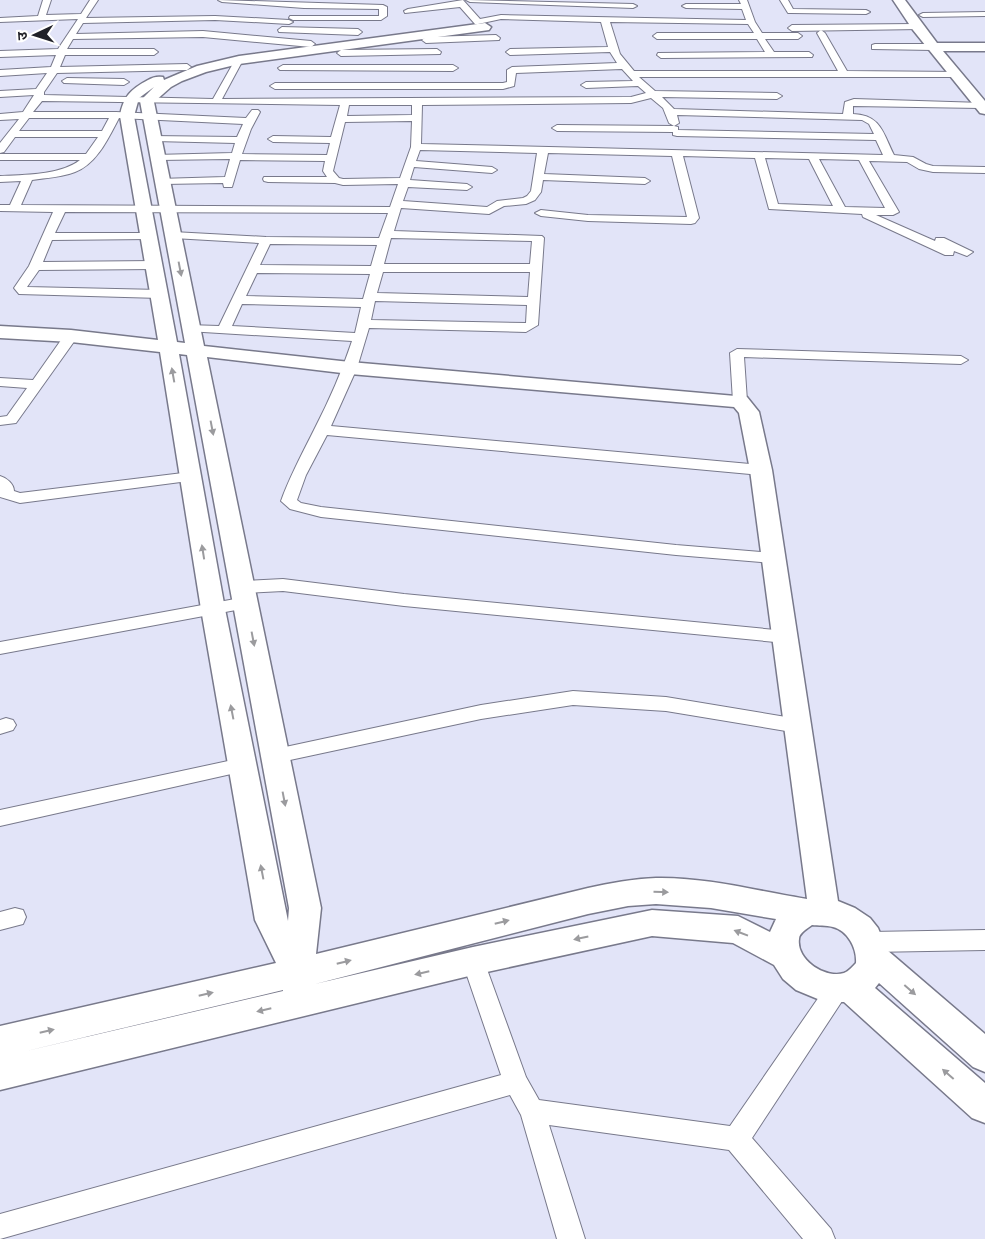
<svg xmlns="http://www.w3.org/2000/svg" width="985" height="1239" font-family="Arial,'Noto Sans Devanagari',sans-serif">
  <rect width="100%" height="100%" fill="#e2e4f8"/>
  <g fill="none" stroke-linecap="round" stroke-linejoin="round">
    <g stroke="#78798b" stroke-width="2">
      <g id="street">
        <path d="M 43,0 L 51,0 L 46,15 L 81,14 L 90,0 L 98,0 L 86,18 L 215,16 L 289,20 L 293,22 L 289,24 L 215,20 L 83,23 L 76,34 L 203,31 L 311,41 L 315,44 L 311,47 L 203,37 L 73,39 L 67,49 L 154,49 L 158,52 L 154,55 L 65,55 L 60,67 L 187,64 L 191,67 L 187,70 L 57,73 L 44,92 L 44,95 L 213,99 L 235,60 L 239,57 L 243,60 L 222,99 L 631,97 L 646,93 L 638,86 L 586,88 L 581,85 L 586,82 L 633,81 L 622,69 L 516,73 L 514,86 L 503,89 L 275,89 L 270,86 L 275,83 L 503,83 L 507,82 L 507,70 L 512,67 L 617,63 L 610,52 L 510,55 L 506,52 L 510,49 L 608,47 L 601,22 L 501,19 L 478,24 L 475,24 L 460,7 L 405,13 L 404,11 L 408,9 L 463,0 L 480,19 L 501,15 L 746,20 L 742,9 L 686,8 L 682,6 L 686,4 L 741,4 L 739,0 L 747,0 L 755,22 L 762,33 L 798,33 L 802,36 L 798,39 L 765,39 L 774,52 L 809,52 L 813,55 L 812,57 L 661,58 L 657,55 L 658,53 L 765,52 L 757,39 L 657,39 L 653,36 L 657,33 L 754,33 L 748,24 L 610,22 L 620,54 L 634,71 L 838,71 L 817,33 L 821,30 L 825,33 L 847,71 L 959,72 L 961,74 L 956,77 L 639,77 L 655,91 L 777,93 L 782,96 L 777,99 L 662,97 L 674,109 L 843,114 L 845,102 L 854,99 L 983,103 L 983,107 L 980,108 L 853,106 L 853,114 C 881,115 883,133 894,155 L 913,157 L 926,164 L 933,166 L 985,167 L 985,173 L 933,172 L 919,169 L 907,162 L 869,161 L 899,212 L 893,215 L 876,215 L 935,241 L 936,238 L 944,238 L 973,252 L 967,256 L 954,251 L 953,255 L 945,255 L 863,217 L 862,214 L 769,209 L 755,158 L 683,156 L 699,218 L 695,223 L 691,224 L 588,221 L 541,216 L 535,213 L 541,210 L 588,215 L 687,217 L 672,156 L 548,153 L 544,174 L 645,178 L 650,181 L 645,184 L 543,180 L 541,192 L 535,200 L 526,204 L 504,206 L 489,214 L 401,208 L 394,231 L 542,236 L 544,238 L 538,325 L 526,332 L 369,328 L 357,368 L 331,426 L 761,465 L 766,467 L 769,470 L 766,473 L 761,475 L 327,435 L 306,475 L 297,500 L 301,503 L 321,507 L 676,545 L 774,553 L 780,554 L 782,558 L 780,562 L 774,563 L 676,555 L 321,517 L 290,509 L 281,501 C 290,476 302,454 314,430 C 329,401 342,371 352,341 L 187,331 L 185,328 L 187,325 L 219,326 L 259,243 L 173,238 L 167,235 L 173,232 L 266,237 L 379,238 L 388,213 L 65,212 L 55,233 L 150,233 L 156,236 L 150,239 L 52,240 L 43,262 L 155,261 L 161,265 L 155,269 L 39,270 L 27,287 L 160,290 L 166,294 L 160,298 L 19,294 L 14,288 L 29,266 L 53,212 L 0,211 L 0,205 L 10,205 L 21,181 L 0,182 L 0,176 C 23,175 61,175 80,160 L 0,160 L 0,154 L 86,154 L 98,137 L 15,137 L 4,152 L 0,153 L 0,143 L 19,119 L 0,120 L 0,114 L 23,112 L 34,95 L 0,97 L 0,91 L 36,89 L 47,73 L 0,76 L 0,70 L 51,67 L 56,55 L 0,57 L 0,51 L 58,49 L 78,19 L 0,22 L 0,18 L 38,16 ZM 651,98 L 663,108 L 669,123 L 674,126 L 679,123 L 677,115 L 862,120 L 869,124 L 874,134 L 678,130 L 678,127 L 674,126 L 557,125 L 552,128 L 557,131 L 673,132 L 673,135 L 677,136 L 876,140 L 883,155 L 421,144 L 422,105 L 631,103 ZM 42,101 L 340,105 L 331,137 L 273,136 L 268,139 L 273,142 L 330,143 L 327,155 L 242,154 L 251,129 L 260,112 L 258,110 L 252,110 L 246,118 L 116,112 L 33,112 ZM 349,105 L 412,105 L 412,115 L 347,116 ZM 29,118 L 109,118 L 102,131 L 19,131 ZM 119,118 L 243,124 L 237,137 L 151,136 L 150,138 L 155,141 L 235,143 L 232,153 L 155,155 L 154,157 L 159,160 L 230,159 L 225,177 L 159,179 L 158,181 L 163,184 L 223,183 L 224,187 L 232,187 L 240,160 L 325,161 L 323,171 L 327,177 L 264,177 L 263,179 L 264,181 L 268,182 L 335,183 L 343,185 L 398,184 L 390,207 L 21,205 L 32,180 C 46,178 62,177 75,172 C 97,164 109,137 119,118 ZM 412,121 L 411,147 L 400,178 L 343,179 L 339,178 L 333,171 L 345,122 ZM 420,150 L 537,153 L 531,191 L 527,196 L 523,198 L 497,201 L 487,207 L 403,201 L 408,187 L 467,190 L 472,187 L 467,184 L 410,180 L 414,167 L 492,173 L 497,170 L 492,167 L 416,161 ZM 765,158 L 809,159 L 833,206 L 778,204 ZM 819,159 L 859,160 L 885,208 L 845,207 ZM 391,238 L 532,241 L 530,264 L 384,264 ZM 270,244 L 377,245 L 371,266 L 260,265 ZM 383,272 L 530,272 L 528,297 L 377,293 ZM 257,273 L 370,274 L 363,299 L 246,296 ZM 375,301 L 527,305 L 526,323 L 371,320 ZM 242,304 L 361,307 L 355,333 L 232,326 Z"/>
        <path d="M 218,0 L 383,5 L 387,7 L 387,16 L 381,20 L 293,20 L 289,18 L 290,16 L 379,16 L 379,9 L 304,8 L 222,2 Z"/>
        <path d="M 466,0 L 633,4 L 637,6 L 633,8 L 470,2 Z"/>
        <path d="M 780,0 L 788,0 L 793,9 L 866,10 L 870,12 L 866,14 L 791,13 L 788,13 Z"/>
        <path d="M 985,12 L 985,16 L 923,17 L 919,15 L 923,13 Z"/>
        <path d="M 917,24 L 921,27 L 920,29 L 792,31 L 788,28 L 792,25 Z"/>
        <path d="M 282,27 L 358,29 L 362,32 L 358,35 L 279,32 L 278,30 Z"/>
        <path d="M 496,35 L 500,38 L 499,40 L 426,43 L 422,40 L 426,37 Z"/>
        <path d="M 875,44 L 933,44 L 937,47 L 933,50 L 872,49 L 872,45 Z"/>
        <path d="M 437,49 L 441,52 L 440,54 L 341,56 L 337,53 L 341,50 Z"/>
        <path d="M 283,65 L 453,65 L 458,68 L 453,71 L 280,70 L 278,68 Z"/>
        <path d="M 67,78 L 124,79 L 129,82 L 124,85 L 64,83 L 62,81 Z"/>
        <path d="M 71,332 L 78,336 L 16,423 L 0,425 L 0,417 L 7,416 L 27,388 L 0,386 L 0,378 L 33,380 L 66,333 Z"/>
        <path d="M 737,349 L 961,356 L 968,360 L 961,364 L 744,357 L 747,401 L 745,404 L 735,404 L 733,401 L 730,353 Z"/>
        <path d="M 191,472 L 196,474 L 199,477 L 196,480 L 20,503 L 0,497 L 0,476 C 7,478 14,484 14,491 L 20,493 Z"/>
        <path d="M 283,579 L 404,594 L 786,631 L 792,633 L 795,637 L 792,641 L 786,643 L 404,606 L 283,591 L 244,593 L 238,591 L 236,587 L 238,583 L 244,581 Z"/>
        <path d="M 246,597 L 252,599 L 255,603 L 252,607 L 0,654 L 0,642 Z"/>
        <path d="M 573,691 L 666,697 L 798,719 L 805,721 L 808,726 L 805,731 L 798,733 L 666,711 L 573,705 L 481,719 L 276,763 L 269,761 L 266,756 L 269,751 L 276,749 L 481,705 Z"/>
        <path d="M 6,718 L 13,720 L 16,725 L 13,730 L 0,734 L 0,720 Z"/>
        <path d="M 242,758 L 249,760 L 252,765 L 249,770 L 0,826 L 0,810 Z"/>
        <path d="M 15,908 L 23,910 L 26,917 L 23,924 L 0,930 L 0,912 Z"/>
        <path d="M 985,930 L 985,950 L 870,952 L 862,949 L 859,942 L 862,935 L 870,932 Z"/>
        <path d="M 473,951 L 481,954 L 484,961 L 526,1077 L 539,1100 L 730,1126 L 830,981 L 838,978 L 846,981 L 850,988 L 846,995 L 752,1138 L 831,1229 L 835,1239 L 803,1239 L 729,1150 L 549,1125 L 585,1239 L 557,1239 L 521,1115 L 510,1095 L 0,1239 L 0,1214 L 501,1075 L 462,961 L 465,954 Z"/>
      </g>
    </g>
    <g stroke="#78798b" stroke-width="3">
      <g id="secondary">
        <path d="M 893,0 L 905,0 L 937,43 L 985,43 L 985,51 L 943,51 L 985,101 L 985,114 L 980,113 L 913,30 Z"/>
        <path d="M 485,23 L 491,27 L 489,30 L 239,64 L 206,72 L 182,81 L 171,87 L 154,102 L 204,346 L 350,362 L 747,397 L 759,412 L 772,470 L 838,901 L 855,908 L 870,918 L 878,928 L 887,950 L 985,1034 L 985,1072 L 973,1067 L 879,983 L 875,988 L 985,1083 L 985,1123 L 972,1118 L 844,1002 L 825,1002 L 796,990 L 783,979 L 774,965 L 733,943 L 652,936 L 473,975 L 0,1090 L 0,1026 L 276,963 L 255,920 L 201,609 L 160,352 L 71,342 L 0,338 L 0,326 L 71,330 L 158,340 L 120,116 C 123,97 131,89 148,80 C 153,77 157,76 163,77 L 164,80 L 197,66 L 239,56 ZM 154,87 L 140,101 L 185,343 L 177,342 L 134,116 L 139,98 ZM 179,354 L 187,355 L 289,908 L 288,921 L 225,609 ZM 207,357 L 350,374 L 734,407 L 739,413 L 750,470 L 807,899 C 757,891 707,877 656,878 C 633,879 610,883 588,888 L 316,954 L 321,908 ZM 656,904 L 711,908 L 776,919 L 770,932 L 738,916 L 652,910 L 473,947 L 315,984 L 588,914 L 628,906 ZM 812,925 C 818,926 826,925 833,927 C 848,931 857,948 856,963 C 852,967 849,971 844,973 C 826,979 796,960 799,939 C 799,933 807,929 812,925 ZM 283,990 L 283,991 L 22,1052 Z"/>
      </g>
    </g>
    <use href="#street" fill="#fff" fill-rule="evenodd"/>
    <use href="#secondary" fill="#fff" fill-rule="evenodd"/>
  </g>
  <defs><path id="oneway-solid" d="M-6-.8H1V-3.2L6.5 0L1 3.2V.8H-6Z" transform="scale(1.25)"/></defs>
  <g fill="#9b9b9e">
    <use href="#oneway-solid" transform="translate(180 269) rotate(79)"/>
    <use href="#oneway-solid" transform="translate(173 375) rotate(-100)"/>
    <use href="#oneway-solid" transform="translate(212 428) rotate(79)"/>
    <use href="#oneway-solid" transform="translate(203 552) rotate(-99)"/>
    <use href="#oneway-solid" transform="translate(253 639) rotate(79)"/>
    <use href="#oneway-solid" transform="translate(232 712) rotate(-101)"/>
    <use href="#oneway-solid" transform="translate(284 799) rotate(79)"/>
    <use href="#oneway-solid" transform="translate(262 872) rotate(-101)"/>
    <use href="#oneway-solid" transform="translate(661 892) rotate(2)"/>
    <use href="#oneway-solid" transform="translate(502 922) rotate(-14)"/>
    <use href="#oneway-solid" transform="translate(741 933) rotate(-159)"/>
    <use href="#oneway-solid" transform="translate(581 938) rotate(168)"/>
    <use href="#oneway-solid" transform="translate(344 962) rotate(-14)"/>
    <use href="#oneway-solid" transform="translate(422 973) rotate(167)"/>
    <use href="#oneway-solid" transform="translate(910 990) rotate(41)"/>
    <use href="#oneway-solid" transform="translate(206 994) rotate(-13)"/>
    <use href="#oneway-solid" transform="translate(264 1010) rotate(167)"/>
    <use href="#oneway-solid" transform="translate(47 1031) rotate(-13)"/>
    <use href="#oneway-solid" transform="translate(948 1074) rotate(-139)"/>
  </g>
  <g transform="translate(35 35) rotate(266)" stroke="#ffffff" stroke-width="4" paint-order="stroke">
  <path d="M0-4L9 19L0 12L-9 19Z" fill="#202128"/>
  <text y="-8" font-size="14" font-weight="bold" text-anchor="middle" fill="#202128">उ</text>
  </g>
</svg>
